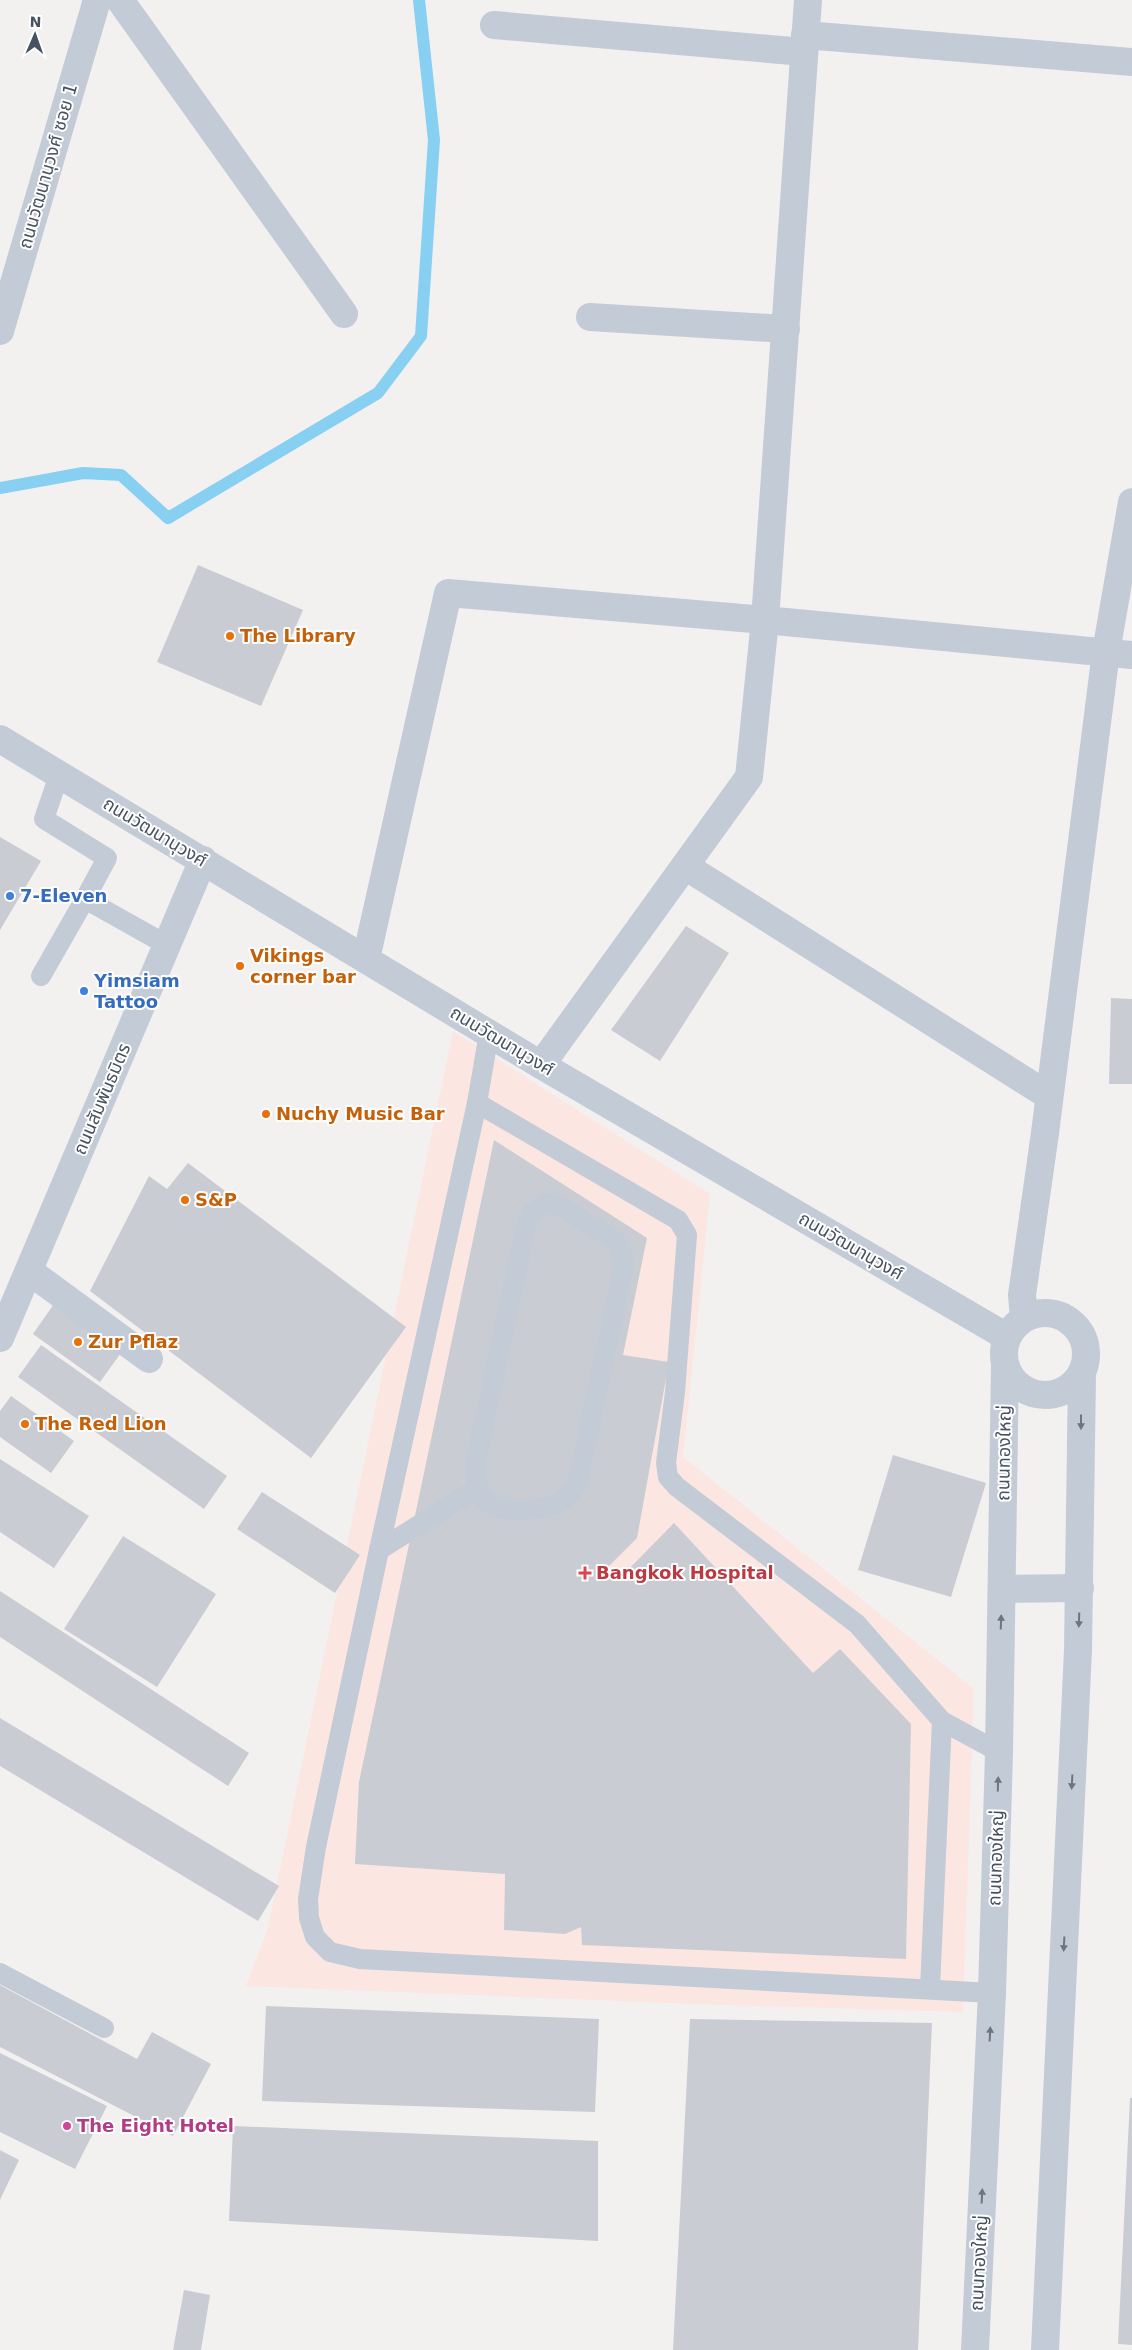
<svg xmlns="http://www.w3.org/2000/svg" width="1132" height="2350" font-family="'DejaVu Sans','Noto Sans Thai',sans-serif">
  <rect width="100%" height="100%" fill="#f3f0f0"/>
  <path fill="#fce6e1" d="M 453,1031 L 710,1194 L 683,1457 L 974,1689 L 963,2012 L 697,2004 L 246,1986 L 268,1928 Z"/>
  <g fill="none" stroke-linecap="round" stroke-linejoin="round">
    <path stroke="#88d0f1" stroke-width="12" d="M 0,488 L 83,473 L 121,475 L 168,518 L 378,393 L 421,336 L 434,140 L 419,0"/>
  </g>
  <g fill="#caccd3">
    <path d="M 198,565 L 303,610 L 261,706 L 157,662 Z"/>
    <path d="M 0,837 L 41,861 L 0,930 Z"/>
    <path d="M 686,926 L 729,953 L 660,1061 L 611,1030 Z"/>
    <path d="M 1111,998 L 1132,999 L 1132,1084 L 1109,1084 Z"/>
    <path d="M 494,1140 L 647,1238 L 623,1355 L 669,1362 L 637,1538 L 607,1568 L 618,1580 L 674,1523 L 813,1673 L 840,1649 L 911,1724 L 906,1959 L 582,1945 L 581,1927 L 565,1934 L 504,1930 L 505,1874 L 355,1864 L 359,1782 Z"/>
    <path d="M 188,1163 L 406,1327 L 311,1458 L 90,1291 L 149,1176 L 167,1189 Z"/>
    <path d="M 56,1301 L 123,1350 L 100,1382 L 33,1334 Z"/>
    <path d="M 41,1345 L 227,1476 L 204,1509 L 18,1377 Z"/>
    <path d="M 11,1396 L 74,1441 L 51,1473 L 0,1437 L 0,1411 Z"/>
    <path d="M 893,1455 L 986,1483 L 951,1597 L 858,1570 Z"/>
    <path d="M 0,1459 L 89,1516 L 54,1568 L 0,1532 Z"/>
    <path d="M 262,1492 L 360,1555 L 335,1593 L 237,1529 Z"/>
    <path d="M 123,1536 L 216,1594 L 157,1687 L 64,1629 Z"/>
    <path d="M 0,1591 L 249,1753 L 228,1786 L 0,1637 Z"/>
    <path d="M 0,1718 L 279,1886 L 258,1921 L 0,1766 Z"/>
    <path d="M 0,1985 L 137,2059 L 152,2032 L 211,2064 L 173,2136 L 0,2047 Z"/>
    <path d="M 266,2006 L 599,2019 L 595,2112 L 262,2101 Z"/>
    <path d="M 690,2019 L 932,2023 L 918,2350 L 673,2350 Z"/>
    <path d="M 0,2053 L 107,2106 L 75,2169 L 0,2132 Z"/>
    <path d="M 1130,2098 L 1132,2098 L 1132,2345 L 1118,2344 Z"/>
    <path d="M 233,2126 L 598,2141 L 598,2241 L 229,2221 Z"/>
    <path d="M 0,2150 L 19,2160 L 0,2200 Z"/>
    <path d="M 184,2290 L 210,2295 L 201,2350 L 173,2350 Z"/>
  </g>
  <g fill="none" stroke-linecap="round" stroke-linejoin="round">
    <g stroke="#c3cbd6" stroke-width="20">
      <path d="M 59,775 L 44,819 L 107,858 L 85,899 L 167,945"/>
      <path d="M 41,976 L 85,899"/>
      <path d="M 489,1033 L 477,1103 L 379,1550 L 316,1847 L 308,1899 L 309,1918 L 315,1937 L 330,1952 L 360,1959 L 992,1993"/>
      <path d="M 477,1103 L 678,1220 L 687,1235 L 675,1392 L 666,1463 L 668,1477 L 677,1487 L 857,1624 L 942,1721 L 999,1752"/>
      <path d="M 546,1203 L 561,1207 L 615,1240 L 623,1256 L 623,1269 L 578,1480 C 575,1485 572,1493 567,1497 C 550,1511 499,1517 483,1498 C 476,1489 476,1476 475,1465 L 525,1230 L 531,1214 Z"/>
      <path d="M 379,1550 L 478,1488"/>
      <path d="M 0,1973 L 104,2028"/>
      <path d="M 930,1988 L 942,1721"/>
    </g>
    <g stroke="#c3cbd6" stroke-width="28">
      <path d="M 120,0 L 344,314"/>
      <path d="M 494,25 L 804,52"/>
      <path d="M 805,35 L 1132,62"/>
      <path d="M 590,317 L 786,329"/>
      <path d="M 0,331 L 97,0"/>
      <path d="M 685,866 L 1049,1096"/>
      <path d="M 366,959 L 448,593 L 765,620 L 1132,655"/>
      <path d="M 541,1065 L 749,777 L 765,620 L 808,0"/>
      <path d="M 29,1271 L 149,1359"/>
      <path d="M 1024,1318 L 1022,1295 L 1045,1133 L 1106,652 L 1132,502"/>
      <path d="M 0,1338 L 203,860"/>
    </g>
    <g stroke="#c3cbd6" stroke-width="28">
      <path d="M 0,739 L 541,1065 L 1007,1337"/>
      <circle cx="1045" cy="1354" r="41"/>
      <path d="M 1002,1589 L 1080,1588"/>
      <path d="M 975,2350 L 992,1993 L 999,1752 L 1005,1365"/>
      <path d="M 1045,2350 L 1078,1650 L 1082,1374"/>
    </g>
  </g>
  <defs><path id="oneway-solid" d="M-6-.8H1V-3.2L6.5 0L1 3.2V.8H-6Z" transform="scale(1.25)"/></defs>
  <g fill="#6c7683">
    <use href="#oneway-solid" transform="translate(1081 1422) rotate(90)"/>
    <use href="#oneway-solid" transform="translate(1079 1620) rotate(92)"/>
    <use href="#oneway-solid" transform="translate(1001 1622) rotate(-88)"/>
    <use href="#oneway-solid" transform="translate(1072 1782) rotate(93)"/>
    <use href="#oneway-solid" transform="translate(998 1784) rotate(-88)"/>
    <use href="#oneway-solid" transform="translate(1064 1944) rotate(93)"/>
    <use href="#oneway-solid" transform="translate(990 2034) rotate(-87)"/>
    <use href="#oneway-solid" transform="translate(982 2196) rotate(-87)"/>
  </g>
  <g fill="#e8710a" stroke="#fff" stroke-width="2">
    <circle cx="230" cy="636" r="5"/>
    <circle cx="240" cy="966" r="5"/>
    <circle cx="266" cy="1114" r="5"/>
    <circle cx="185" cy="1200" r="5"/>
    <circle cx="78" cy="1342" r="5"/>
    <circle cx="25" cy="1424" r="5"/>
  </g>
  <g fill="#3f7fe0" stroke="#fff" stroke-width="2">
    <circle cx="10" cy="896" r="5"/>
    <circle cx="84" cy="991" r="5"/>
  </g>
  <path fill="#e0444e" stroke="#fff" stroke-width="2" d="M582.5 1565.5h5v5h5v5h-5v5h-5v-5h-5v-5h5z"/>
  <circle fill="#d1479c" stroke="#fff" stroke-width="2" cx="67" cy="2126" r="5"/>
  <g text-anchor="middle" stroke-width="4" stroke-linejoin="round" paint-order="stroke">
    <g font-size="18" fill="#47515f" stroke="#fff">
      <text transform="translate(48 166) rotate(-74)" y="6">ถนนวัฒนานุวงศ์ ซอย 1</text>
      <text transform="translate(155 832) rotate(31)" y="6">ถนนวัฒนานุวงศ์</text>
      <text transform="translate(502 1041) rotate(31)" y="6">ถนนวัฒนานุวงศ์</text>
      <text transform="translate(102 1099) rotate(-67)" y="6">ถนนสัมพันธมิตร</text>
      <text transform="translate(851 1246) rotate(30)" y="6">ถนนวัฒนานุวงศ์</text>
      <text transform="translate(1004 1453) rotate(-89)" y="6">ถนนทองใหญ่</text>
      <text transform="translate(996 1858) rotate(-88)" y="6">ถนนทองใหญ่</text>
      <text transform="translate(979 2263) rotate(-87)" y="6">ถนนทองใหญ่</text>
    </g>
    <g font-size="18" font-weight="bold" fill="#c56008" stroke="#fff" text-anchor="start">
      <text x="240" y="642">The Library</text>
      <text x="250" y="962">Vikings<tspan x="250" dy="21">corner bar</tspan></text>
      <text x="276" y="1120">Nuchy Music Bar</text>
      <text x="195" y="1206">S&amp;P</text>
      <text x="88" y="1348">Zur Pflaz</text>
      <text x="35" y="1430">The Red Lion</text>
    </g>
    <g font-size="18" font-weight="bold" fill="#366cbe" stroke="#fff" text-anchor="start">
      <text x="20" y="902">7-Eleven</text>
      <text x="94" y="987">Yimsiam<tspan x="94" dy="21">Tattoo</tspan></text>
    </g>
    <g font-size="18" font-weight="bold" fill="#be3a42" stroke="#fff" text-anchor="start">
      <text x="596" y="1579">Bangkok Hospital</text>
    </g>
    <g font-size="18" font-weight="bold" fill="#b23c85" stroke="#fff" text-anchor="start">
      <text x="77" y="2132">The Eight Hotel</text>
    </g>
  </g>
  <g transform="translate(35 35) rotate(2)" stroke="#ffffff" stroke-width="4" paint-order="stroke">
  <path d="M0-4L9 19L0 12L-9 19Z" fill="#47515f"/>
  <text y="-8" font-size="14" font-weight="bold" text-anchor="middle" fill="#47515f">N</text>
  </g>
</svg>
